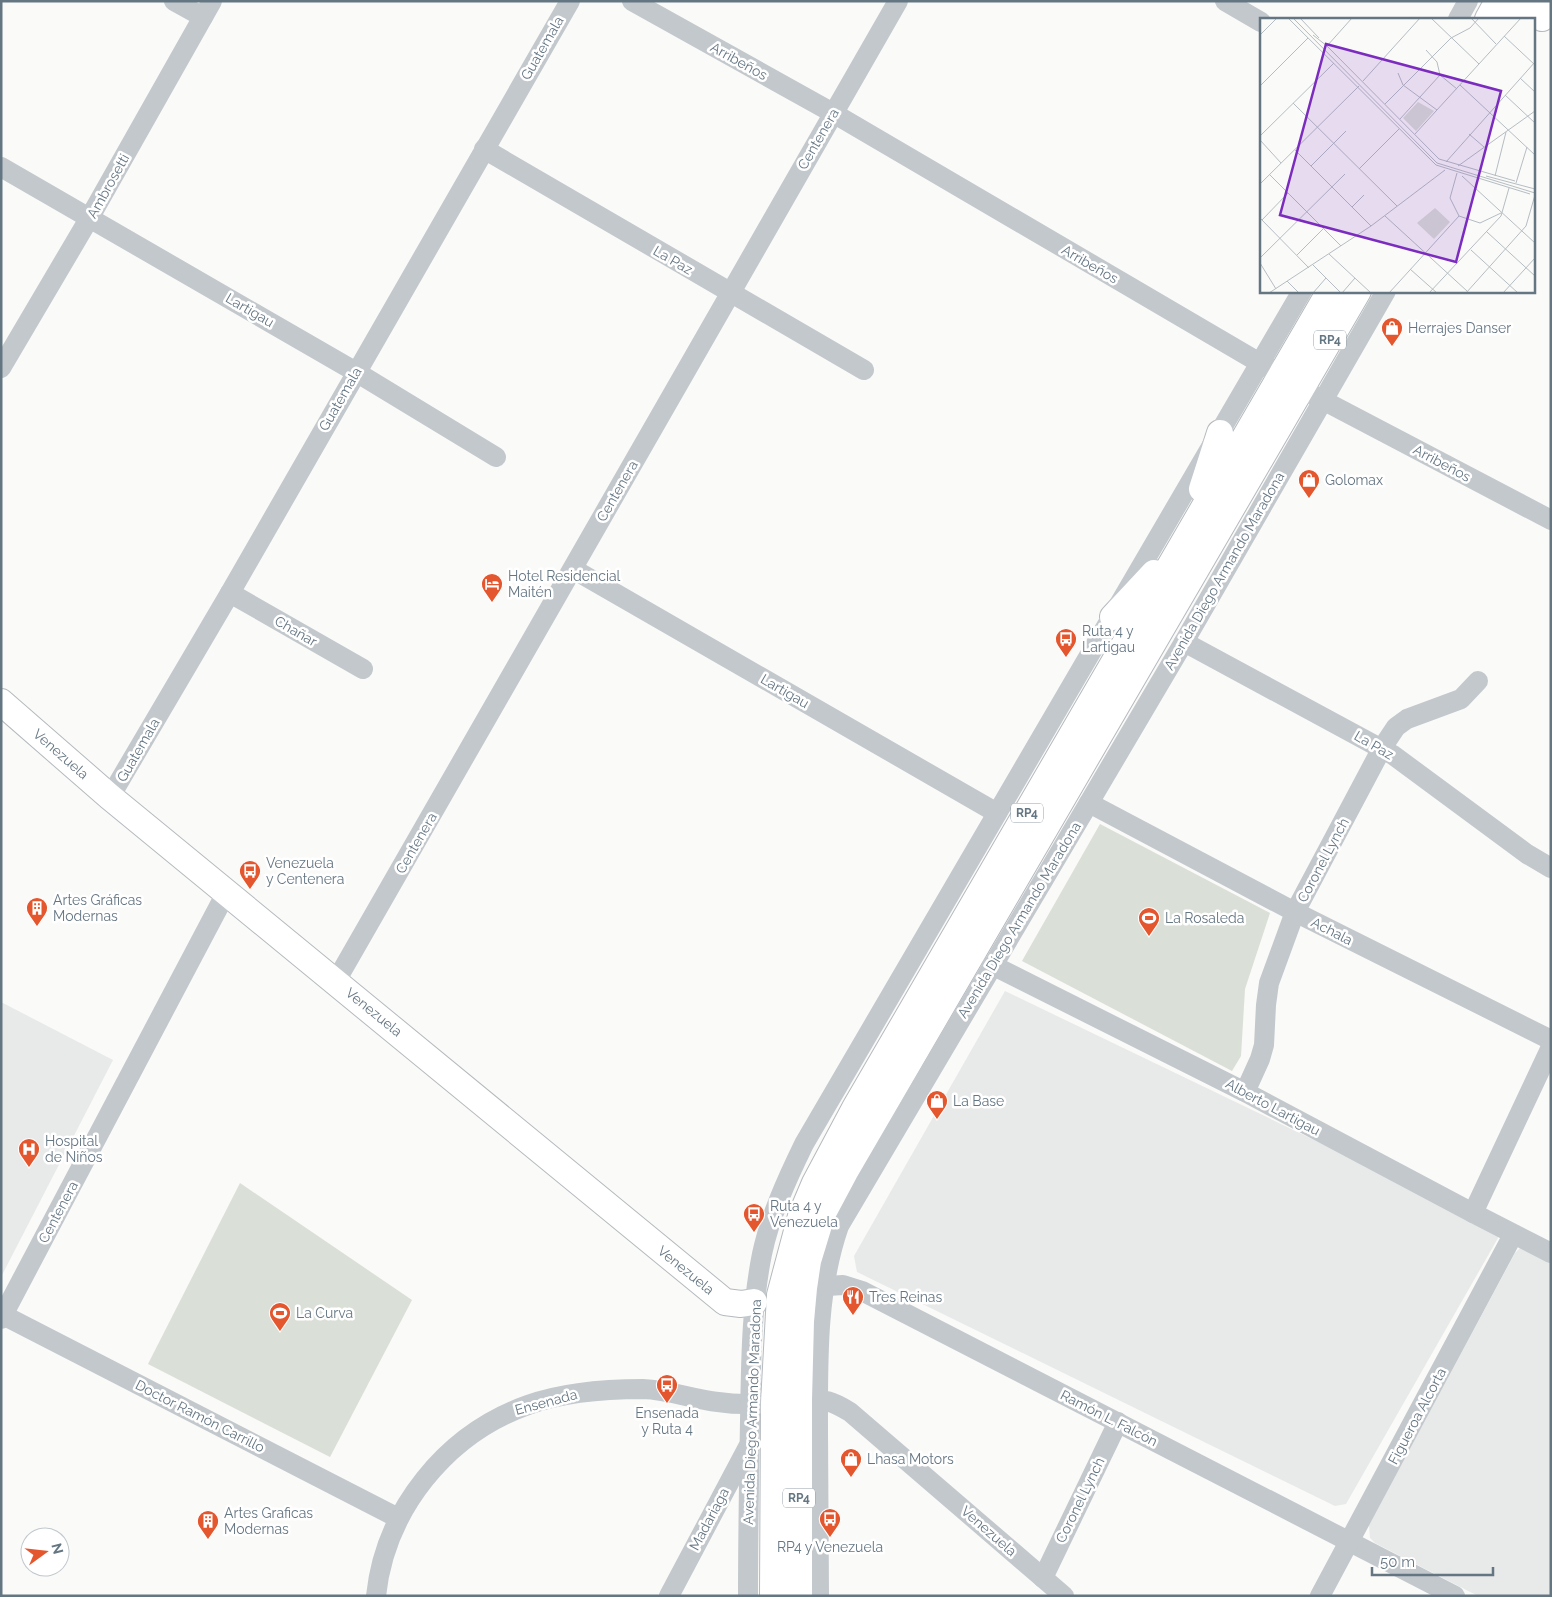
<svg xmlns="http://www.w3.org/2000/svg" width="1552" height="1597" font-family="Raleway,sans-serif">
  <rect width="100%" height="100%" fill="#fafaf8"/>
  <g fill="#e8e9e9">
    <path d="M 1005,991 L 1495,1227 L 1500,1232 L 1498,1238 L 1346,1504 L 1335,1506 L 857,1272 L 854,1256 Z"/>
    <path d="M 1,1002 L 113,1060 L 1,1277 Z"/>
    <path d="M 1521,1247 L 1551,1254 L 1551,1596 L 1478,1596 L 1375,1543 L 1370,1538 L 1369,1525 L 1515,1253 Z"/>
  </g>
  <g fill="#dadfd7">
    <path d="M 1100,824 L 1270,913 L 1245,989 L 1241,1056 L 1232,1071 L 1022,961 Z"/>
    <path d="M 240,1183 L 412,1300 L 330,1457 L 148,1364 Z"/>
  </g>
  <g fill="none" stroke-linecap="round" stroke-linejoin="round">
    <g stroke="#b5babe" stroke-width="28">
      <g id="major">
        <path d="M 1542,18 L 1548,1"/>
        <path d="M 1488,19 L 1498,1"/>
        <path d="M 1515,19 L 1525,1"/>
        <path d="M 1202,489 L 1220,433"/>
        <path d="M 1113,617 L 1154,573"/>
        <path d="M 1,702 L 110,797 L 725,1302 L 741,1304 L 754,1302"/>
        <path d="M 773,1596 L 774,1403 L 780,1295 L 801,1216 L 815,1183 L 855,1108 L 1330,291"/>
        <path d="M 799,1596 L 799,1400 L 801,1321 L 804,1288 L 808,1261 L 822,1215 L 846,1170 L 1358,291"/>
      </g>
    </g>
    <g stroke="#c3c8cc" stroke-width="20">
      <path d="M 174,1 L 203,17"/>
      <path d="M 632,1 L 833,113 L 1272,370"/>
      <path d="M 1225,1 L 1261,22"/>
      <path d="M 1458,19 L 1468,1"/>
      <path d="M 484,149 L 864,370"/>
      <path d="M 1,167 L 356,372 L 496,457"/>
      <path d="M 1,368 L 90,217 L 212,1"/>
      <path d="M 1311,394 L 1551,520"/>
      <path d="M 573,569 L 997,813"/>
      <path d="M 230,593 L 363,669"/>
      <path d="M 1184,642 L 1393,755 L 1527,854 L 1551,868"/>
      <path d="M 110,797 L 230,593 L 570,1"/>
      <path d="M 1089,803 L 1295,912 L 1551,1040"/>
      <path d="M 992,965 L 1245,1092 L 1473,1213 L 1551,1253"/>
      <path d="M 336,981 L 898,1"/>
      <path d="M 1245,1092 L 1260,1059 L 1264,1045 L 1266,1005 L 1269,983 L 1295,912 L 1382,748 L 1396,727 L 1407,719 L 1461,699 L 1478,681"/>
      <path d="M 1473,1213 L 1551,1047"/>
      <path d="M 812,1287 L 843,1285 L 862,1291 L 1455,1596"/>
      <path d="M 1,1314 L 398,1518"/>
      <path d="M 1,1319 L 226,893"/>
      <path d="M 804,1400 C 826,1399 832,1401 850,1412 L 1064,1596"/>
      <path d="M 1043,1578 L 1118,1422"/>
      <path d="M 376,1596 C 385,1510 446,1434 528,1405 C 564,1392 605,1389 643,1389 C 670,1390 692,1399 718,1402 C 732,1404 748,1405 763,1403"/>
      <path d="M 669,1596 L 748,1447"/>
      <path d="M 748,1596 C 748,1537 749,1479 750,1421 C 751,1365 751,1309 762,1254 C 770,1216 787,1179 804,1144 L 1302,291"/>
      <path d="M 819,1596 C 819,1541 818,1487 818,1432 C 818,1363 816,1292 839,1226 L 1184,642 L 1386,291"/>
      <path d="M 1320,1596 L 1513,1235"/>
    </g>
    <use href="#major" stroke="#fff" stroke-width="26"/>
  </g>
  <defs>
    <g id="shop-pin" transform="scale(1.125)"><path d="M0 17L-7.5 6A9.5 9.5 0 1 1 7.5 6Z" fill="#e4572e" stroke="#fff"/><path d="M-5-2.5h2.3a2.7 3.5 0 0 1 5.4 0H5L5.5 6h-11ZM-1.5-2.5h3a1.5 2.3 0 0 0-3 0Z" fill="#fff"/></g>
    <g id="hotel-pin" transform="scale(1.125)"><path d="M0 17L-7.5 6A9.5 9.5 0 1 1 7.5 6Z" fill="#e4572e" stroke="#fff"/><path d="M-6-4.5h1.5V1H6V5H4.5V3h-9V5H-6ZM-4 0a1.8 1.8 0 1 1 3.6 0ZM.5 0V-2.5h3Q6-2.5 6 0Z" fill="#fff"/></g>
    <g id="bus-pin" transform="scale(1.125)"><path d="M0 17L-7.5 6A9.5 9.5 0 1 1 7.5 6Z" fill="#e4572e" stroke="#fff"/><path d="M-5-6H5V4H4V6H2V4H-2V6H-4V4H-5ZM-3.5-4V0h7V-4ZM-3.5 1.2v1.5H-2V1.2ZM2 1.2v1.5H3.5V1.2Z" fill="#fff"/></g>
    <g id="building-pin" transform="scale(1.125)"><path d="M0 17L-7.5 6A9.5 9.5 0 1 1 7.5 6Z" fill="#e4572e" stroke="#fff"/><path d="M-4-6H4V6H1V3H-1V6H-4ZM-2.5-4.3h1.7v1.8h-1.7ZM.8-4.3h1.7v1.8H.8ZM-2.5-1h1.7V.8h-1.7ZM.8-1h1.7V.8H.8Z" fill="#fff"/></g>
    <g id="stadium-pin" transform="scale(1.125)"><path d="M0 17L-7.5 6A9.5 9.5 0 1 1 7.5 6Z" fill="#e4572e" stroke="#fff"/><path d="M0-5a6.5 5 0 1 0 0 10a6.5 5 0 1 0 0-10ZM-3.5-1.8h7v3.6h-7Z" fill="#fff"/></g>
    <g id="hospital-pin" transform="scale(1.125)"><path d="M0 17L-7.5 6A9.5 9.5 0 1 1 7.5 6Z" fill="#e4572e" stroke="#fff"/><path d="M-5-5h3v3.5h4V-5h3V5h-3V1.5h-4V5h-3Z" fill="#fff"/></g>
    <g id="restaurant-pin" transform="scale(1.125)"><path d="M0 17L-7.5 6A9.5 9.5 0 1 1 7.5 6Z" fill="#e4572e" stroke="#fff"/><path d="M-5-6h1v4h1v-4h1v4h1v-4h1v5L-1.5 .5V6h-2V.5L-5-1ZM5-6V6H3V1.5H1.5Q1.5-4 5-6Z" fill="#fff"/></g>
  </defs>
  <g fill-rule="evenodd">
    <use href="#shop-pin" x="1392" y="328"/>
    <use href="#shop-pin" x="1309" y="480"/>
    <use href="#hotel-pin" x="492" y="584"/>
    <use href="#bus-pin" x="1066" y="639"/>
    <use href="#bus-pin" x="250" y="871"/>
    <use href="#building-pin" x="37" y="908"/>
    <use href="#stadium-pin" x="1149" y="918"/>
    <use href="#shop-pin" x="937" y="1101"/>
    <use href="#hospital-pin" x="29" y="1149"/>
    <use href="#bus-pin" x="754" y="1214"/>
    <use href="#restaurant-pin" x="853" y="1297"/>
    <use href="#stadium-pin" x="280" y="1313"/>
    <use href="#bus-pin" x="667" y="1385"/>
    <use href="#shop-pin" x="851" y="1459"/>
    <use href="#bus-pin" x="830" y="1519"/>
    <use href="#building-pin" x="208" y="1521"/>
  </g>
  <g text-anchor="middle" stroke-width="5" stroke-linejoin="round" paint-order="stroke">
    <g fill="#fff" stroke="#939fa8" stroke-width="1">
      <rect x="1314" y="330.5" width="32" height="19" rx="4"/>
      <rect x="1011" y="803.5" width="32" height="19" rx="4"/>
      <rect x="783" y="1488.5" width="32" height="19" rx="4"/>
    </g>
    <g font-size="12" font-weight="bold" fill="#657683">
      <text x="1330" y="344">RP4</text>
      <text x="1027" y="817">RP4</text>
      <text x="799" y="1502">RP4</text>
    </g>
    <g font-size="14" fill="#657683" stroke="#fff">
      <text transform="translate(542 48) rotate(-60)" y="5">Guatemala</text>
      <text transform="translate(739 61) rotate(29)" y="5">Arribeños</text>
      <text transform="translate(818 139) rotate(-60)" y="5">Centenera</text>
      <text transform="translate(108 186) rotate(-61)" y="5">Ambrosetti</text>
      <text transform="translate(673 260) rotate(30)" y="5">La Paz</text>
      <text transform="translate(1090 264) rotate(30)" y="5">Arribeños</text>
      <text transform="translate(250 310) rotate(30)" y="5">Lartigau</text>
      <text transform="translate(340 399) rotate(-60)" y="5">Guatemala</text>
      <text transform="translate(1442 463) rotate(28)" y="5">Arribeños</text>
      <text transform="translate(617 491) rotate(-60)" y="5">Centenera</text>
      <text transform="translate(1224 571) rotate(-60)" y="5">Avenida Diego Armando Maradona</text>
      <text transform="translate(296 631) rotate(30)" y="5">Chañar</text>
      <text transform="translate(785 691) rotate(30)" y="5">Lartigau</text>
      <text transform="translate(1374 745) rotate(30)" y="5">La Paz</text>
      <text transform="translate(138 750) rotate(-60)" y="5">Guatemala</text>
      <text transform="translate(61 754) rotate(41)" y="5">Venezuela</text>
      <text transform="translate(416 843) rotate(-60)" y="5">Centenera</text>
      <text transform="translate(1323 860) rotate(-62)" y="5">Coronel Lynch</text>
      <text transform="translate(1019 920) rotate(-59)" y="5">Avenida Diego Armando Maradona</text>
      <text transform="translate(1332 931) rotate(27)" y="5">Achala</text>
      <text transform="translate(374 1012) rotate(39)" y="5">Venezuela</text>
      <text transform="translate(1273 1107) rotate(28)" y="5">Alberto Lartigau</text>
      <text transform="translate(58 1212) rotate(-62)" y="5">Centenera</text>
      <text transform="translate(686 1270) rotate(39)" y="5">Venezuela</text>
      <text transform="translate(546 1402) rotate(-15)" y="5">Ensenada</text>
      <text transform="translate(752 1412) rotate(-88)" y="5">Avenida Diego Armando Maradona</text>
      <text transform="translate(200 1416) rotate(27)" y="5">Doctor Ramón Carrillo</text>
      <text transform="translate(1417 1416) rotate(-62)" y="5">Figueroa Alcorta</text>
      <text transform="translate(1109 1418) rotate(27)" y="5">Ramón L. Falcón</text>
      <text transform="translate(1080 1500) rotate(-64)" y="5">Coronel Lynch</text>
      <text transform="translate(709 1519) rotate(-62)" y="5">Madariaga</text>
      <text transform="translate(989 1531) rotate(41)" y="5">Venezuela</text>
    </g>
    <g font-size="14" fill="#657683" stroke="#fff" text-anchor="start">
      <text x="1408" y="333">Herrajes Danser</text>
      <text x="1325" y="485">Golomax</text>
      <text x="508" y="581">Hotel Residencial<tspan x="508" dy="16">Maitén</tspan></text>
      <text x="1082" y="636">Ruta 4 y<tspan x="1082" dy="16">Lartigau</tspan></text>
      <text x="266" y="868">Venezuela<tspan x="266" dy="16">y Centenera</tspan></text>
      <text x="53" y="905">Artes Gráficas<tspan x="53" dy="16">Modernas</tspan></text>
      <text x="1165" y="923">La Rosaleda</text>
      <text x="953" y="1106">La Base</text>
      <text x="45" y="1146">Hospital<tspan x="45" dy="16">de Niños</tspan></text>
      <text x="770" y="1211">Ruta 4 y<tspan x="770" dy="16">Venezuela</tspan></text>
      <text x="869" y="1302">Tres Reinas</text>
      <text x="296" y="1318">La Curva</text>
      <text x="667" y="1418" text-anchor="middle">Ensenada<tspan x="667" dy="16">y Ruta 4</tspan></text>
      <text x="867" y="1464">Lhasa Motors</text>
      <text x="224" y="1518">Artes Graficas<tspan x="224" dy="16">Modernas</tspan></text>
      <text x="830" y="1552" text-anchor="middle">RP4 y Venezuela</text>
    </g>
  </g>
  <g transform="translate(1260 18)">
    <rect width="275" height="275" fill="#fafaf8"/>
    <path d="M 158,84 L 174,93 L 156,113 L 143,100 ZM 175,190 L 190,204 L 174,221 L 157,205 Z" fill="#dadfd7"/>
    <path fill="none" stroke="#b5bdc2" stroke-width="1" d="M 28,0 L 176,147 L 270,176M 33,0 L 177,145 L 275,175M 40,0 L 59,20M 171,0 L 219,46M 211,0 L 236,26M 0,17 L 17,0M 53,17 L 67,28M 244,18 L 275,47M 67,28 L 179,141 L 255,163M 67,28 L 92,0M 166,32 L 177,44 L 180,57 L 197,71M 138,55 L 143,67 L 177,92M 260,60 L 275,74M 103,63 L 160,0M 200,67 L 275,137M 0,68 L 48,20M 245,77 L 275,105M 33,85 L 137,188M 125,86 L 191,20 L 210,10 L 219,0M 140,101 L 180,57M 155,116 L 261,0M 209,116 L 224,129M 0,118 L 74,45M 0,122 L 21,145M 35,132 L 111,208M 186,144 L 275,44M 51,148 L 86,113M 198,148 L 275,93M 99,151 L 139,111M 197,155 L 190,180 L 199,198 L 220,205 L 241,195M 10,157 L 81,228M 202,158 L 275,225M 226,158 L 275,171M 235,158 L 246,114M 256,165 L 267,129M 0,166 L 99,68M 92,189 L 104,177M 125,198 L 207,273M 0,200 L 49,250M 2,202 L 28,175M 227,214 L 275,258M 211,232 L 258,275M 69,236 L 111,275M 37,237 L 63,211M 0,240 L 85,156M 0,245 L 16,271M 53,247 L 81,275M 150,251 L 177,275M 27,263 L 39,275M 9,275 L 111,208 L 185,152M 53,275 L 66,260M 82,275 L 95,260M 129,275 L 199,198M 169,275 L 241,198 L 249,170M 206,275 L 266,208 L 275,177M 243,275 L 275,240"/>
    <path fill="#7b2cbf" fill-opacity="0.15" stroke="#7b2cbf" stroke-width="2.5" d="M 66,26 L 241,73 L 196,244 L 20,197 Z"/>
    <rect width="275" height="275" fill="none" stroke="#657683" stroke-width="2.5"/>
  </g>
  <rect width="1552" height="1597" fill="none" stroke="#657683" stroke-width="5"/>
  <g transform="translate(45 1552) rotate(75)"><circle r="24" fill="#ffffff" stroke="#c1c8cd"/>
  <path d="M0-4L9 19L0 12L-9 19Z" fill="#e4572e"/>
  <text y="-8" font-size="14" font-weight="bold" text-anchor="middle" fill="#657683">N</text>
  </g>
  <path d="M1372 1567v8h121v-8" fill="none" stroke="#657683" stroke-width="2.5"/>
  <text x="1380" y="1567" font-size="15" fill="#657683" stroke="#ffffff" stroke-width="4" paint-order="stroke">50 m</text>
</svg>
